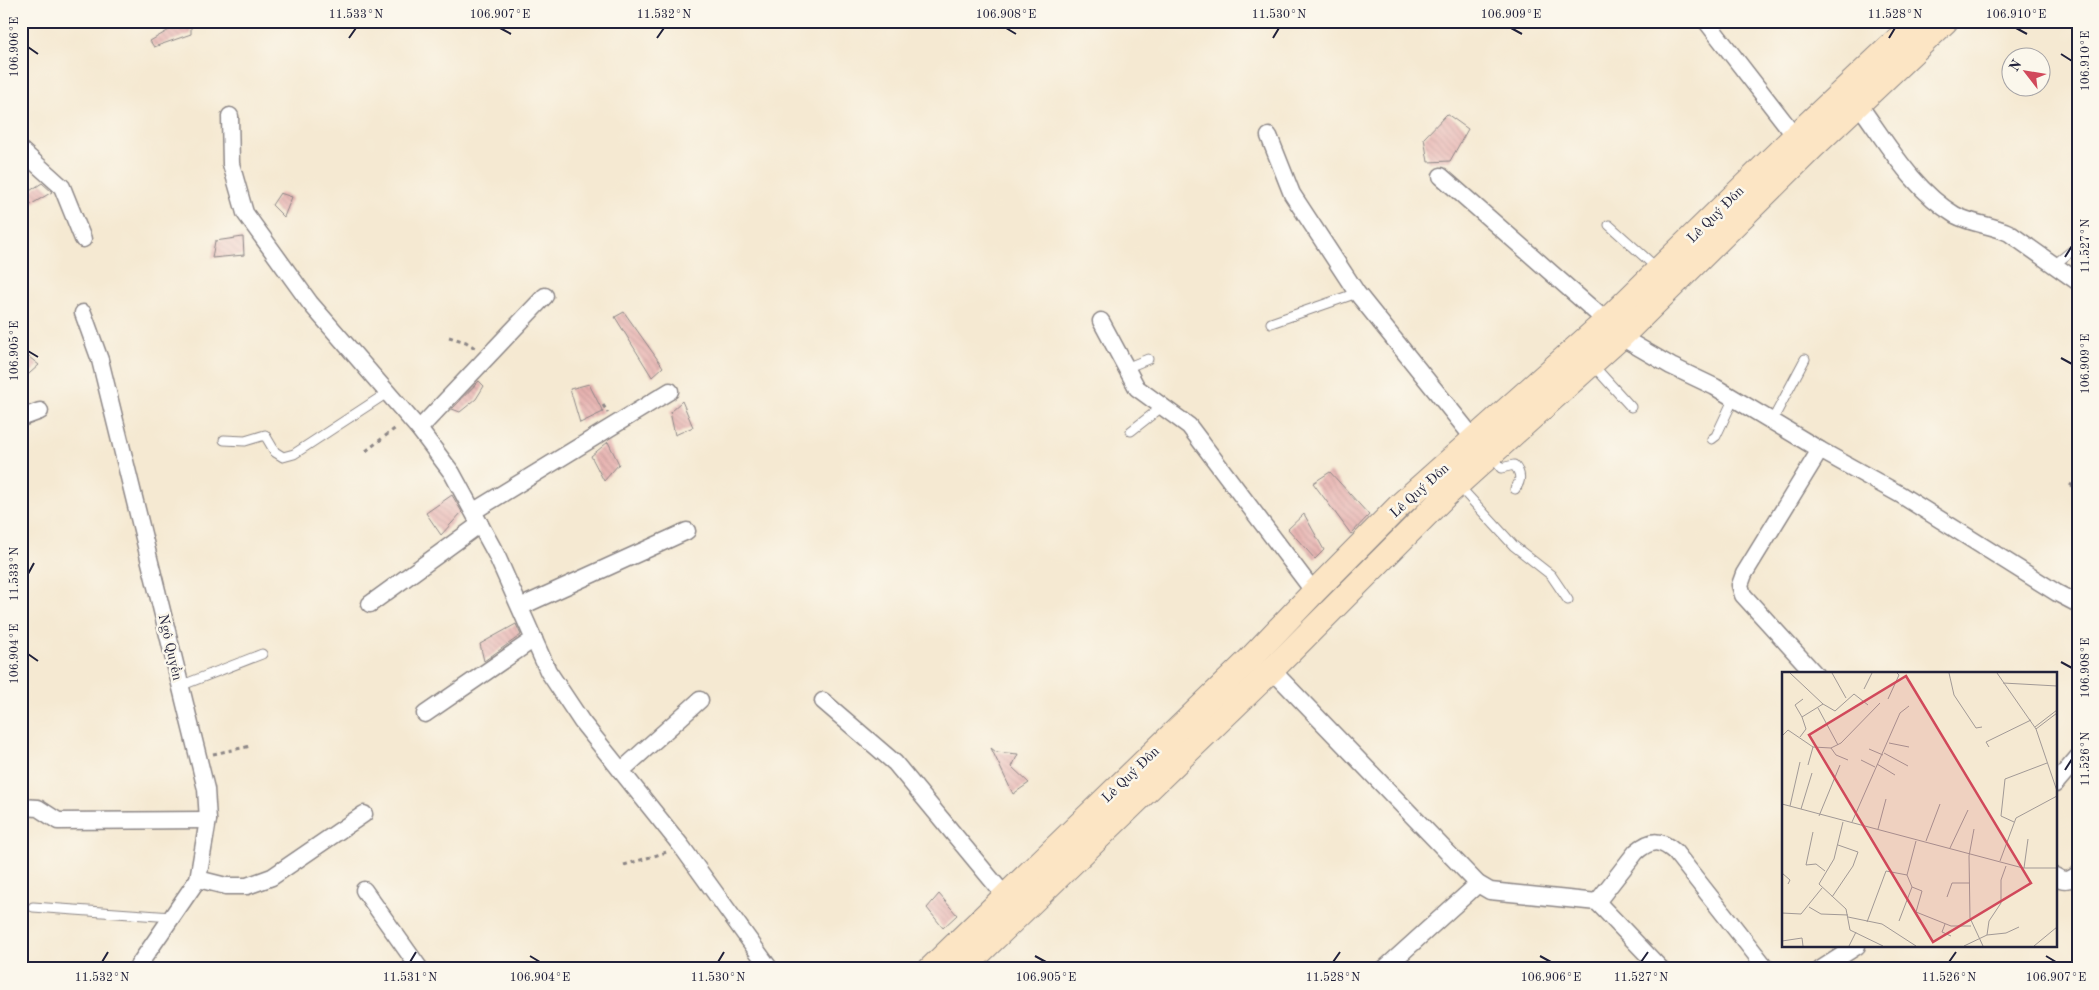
<svg xmlns="http://www.w3.org/2000/svg" width="2099" height="990" font-family="'Old Standard TT',serif">
  <defs>
    <pattern id="building-back-hatch" width="6" height="6" patternUnits="userSpaceOnUse" patternTransform="scale(1.25)"><rect width="6" height="6" fill="#e6b0ae"/><path d="M-1 5l2 2M0 0l6 6M5-1l2 2" fill="none" stroke="#c59797"/></pattern>
  </defs>
  <rect width="100%" height="100%" fill="#fbf7ec"/>
  <filter id="ink" filterUnits="userSpaceOnUse"><feTurbulence type="fractalNoise" baseFrequency=".02" numOctaves="2"/><feDisplacementMap in="SourceGraphic" scale="10" xChannelSelector="R" yChannelSelector="G"/><feConvolveMatrix kernelMatrix="1 2 1 2 8 2 1 2 1" color-interpolation-filters="sRGB"/></filter>
  <filter id="wash" filterUnits="userSpaceOnUse"><feTurbulence type="fractalNoise" baseFrequency=".0096" numOctaves="4" result="noise"/><feDisplacementMap in="SourceGraphic" scale="20" xChannelSelector="R" yChannelSelector="G"/><feGaussianBlur stdDeviation="1.12" result="paint"/><feColorMatrix in="noise" values="0 0 0 0 0 0 0 0 0 0 0 0 0 0 0 0 0 1.4 0 .05"/><feComposite in="paint" operator="in"/></filter>
  <g filter="url(#wash)">
    <rect width="100%" height="100%" fill="#f5e9d2"/>
    <g id="blocks">
      <g fill="url(#building-back-hatch)">
        <path d="M 185,21 L 191,21 L 191,34 L 154,47 L 150,41 Z"/>
        <path d="M 1447,114 L 1468,129 L 1450,161 L 1428,162 L 1424,138 Z"/>
        <path d="M 42,183 L 52,192 L 30,205 L 25,194 Z"/>
        <path d="M 280,193 L 292,197 L 284,217 L 272,205 Z"/>
        <path d="M 243,237 L 244,255 L 212,258 L 215,241 Z"/>
        <path d="M 624,312 L 663,367 L 652,377 L 615,317 Z"/>
        <path d="M 29,357 L 39,365 L 21,381 L 21,362 Z"/>
        <path d="M 479,381 L 484,386 L 476,399 L 460,412 L 452,409 Z"/>
        <path d="M 589,384 L 603,412 L 580,423 L 570,389 Z"/>
        <path d="M 682,401 L 693,427 L 675,435 L 670,412 Z"/>
        <path d="M 608,442 L 619,464 L 604,481 L 591,456 Z"/>
        <path d="M 1330,472 L 1369,515 L 1351,534 L 1313,483 Z"/>
        <path d="M 452,495 L 462,512 L 441,535 L 426,513 Z"/>
        <path d="M 1304,514 L 1324,550 L 1315,559 L 1288,529 Z"/>
        <path d="M 516,624 L 521,635 L 484,661 L 480,644 Z"/>
        <path d="M 991,748 L 996,752 L 1018,754 L 1012,767 L 1029,783 L 1013,794 Z"/>
        <path d="M 939,894 L 957,915 L 943,928 L 927,908 Z"/>
      </g>
    </g>
  </g>
  <g filter="url(#ink)">
    <use href="#blocks" fill-opacity="0" stroke="#8c8686" stroke-width="1"/>
    <g fill="none" stroke-linecap="round" stroke-linejoin="round">
      <g stroke="#8c8686" stroke-width="11">
        <g id="service">
          <path d="M 1609,225 L 1659,270"/>
          <path d="M 2054,265 L 2078,246"/>
          <path d="M 1271,323 L 1357,293"/>
          <path d="M 1591,363 L 1631,407"/>
          <path d="M 1126,368 L 1148,359"/>
          <path d="M 1772,421 L 1805,359"/>
          <path d="M 1131,431 L 1163,406"/>
          <path d="M 1712,439 L 1716,436 L 1734,398"/>
          <path d="M 224,440 L 245,441 L 265,435 L 275,452 L 283,457 L 294,454 L 387,393"/>
          <path d="M 1491,454 L 1501,468 L 1514,465 C 1521,473 1522,480 1515,489"/>
          <path d="M 1458,485 L 1514,546 L 1551,575 L 1568,600"/>
          <path d="M 180,686 L 262,654"/>
          <path d="M 33,907 L 172,917"/>
        </g>
      </g>
      <g stroke="#8c8686" stroke-width="19">
        <g id="minor">
          <path d="M 1706,21 L 1795,136"/>
          <path d="M 1859,105 C 1887,143 1913,190 1955,215 C 1972,224 1992,225 2009,233 L 2078,282"/>
          <path d="M 230,116 L 231,164 L 245,213 L 310,303 L 419,429 L 452,473 L 496,554 L 548,671 L 582,722 L 682,847 L 770,969"/>
          <path d="M 1269,136 L 1292,194 L 1357,293 L 1475,440"/>
          <path d="M 21,150 L 62,187 L 83,239"/>
          <path d="M 1441,176 L 1606,321 L 1621,337 L 1671,366 L 1715,387 L 1820,450 L 1901,495 L 2057,593 L 2078,604"/>
          <path d="M 83,313 L 100,360 L 206,789 L 208,820 L 198,879 L 136,969"/>
          <path d="M 1101,321 L 1137,388 L 1189,426 L 1314,592"/>
          <path d="M 21,418 L 40,411"/>
          <path d="M 419,429 L 545,296"/>
          <path d="M 474,511 L 670,391"/>
          <path d="M 370,604 L 480,524"/>
          <path d="M 520,607 L 687,531"/>
          <path d="M 1272,670 L 1478,884 L 1490,891 L 1597,902 L 1661,969"/>
          <path d="M 1815,674 L 1743,595 L 1740,585 L 1744,574 L 1820,450"/>
          <path d="M 823,701 L 895,763 L 1005,896"/>
          <path d="M 425,714 L 534,639"/>
          <path d="M 621,771 L 700,700"/>
          <path d="M 2055,784 L 2078,757"/>
          <path d="M 21,807 L 38,808 L 58,821 L 208,820"/>
          <path d="M 2055,876 C 2064,882 2070,881 2078,874"/>
          <path d="M 198,879 L 226,886 L 247,886 L 272,877 L 364,814"/>
          <path d="M 364,890 L 420,969"/>
          <path d="M 1597,902 L 1636,852 C 1651,839 1660,839 1675,852 L 1767,969"/>
          <path d="M 1384,969 L 1478,884"/>
          <path d="M 1821,969 L 1857,946"/>
        </g>
      </g>
      <g stroke="#8c8686" stroke-width="26">
        <g id="secondary">
          <path d="M 930,969 L 1250,659 L 1314,592 L 1401,504 L 1606,321 L 1795,136 L 1917,21"/>
          <path d="M 963,969 L 1272,670 L 1446,495 L 1621,337 L 1813,147 L 1946,21"/>
        </g>
      </g>
      <g stroke="#8c8686" stroke-width="3" stroke-dasharray="4 4" stroke-linecap="butt">
        <path d="M 449,337 L 466,342 L 475,348"/>
        <path d="M 603,405 L 608,413"/>
        <path d="M 366,451 L 397,427"/>
        <path d="M 2070,484 L 2078,490"/>
        <path d="M 213,754 L 251,746"/>
        <path d="M 624,865 L 667,852"/>
      </g>
      <use href="#service" stroke="#fff" stroke-width="9"/>
      <use href="#minor" stroke="#fff" stroke-width="16"/>
      <use href="#secondary" stroke="#fce5c4" stroke-width="24"/>
    </g>
  </g>
  <path fill="none" stroke="#22223b" stroke-width="2" d="M 500,28 L 511,34M 1006,28 L 1016,34M 1511,28 L 1522,34M 2016,28 L 2027,34M 349,38 L 356,28M 657,38 L 664,28M 1273,38 L 1279,28M 1889,38 L 1895,28M 28,47 L 38,54M 2061,54 L 2072,61M 2065,257 L 2072,246M 28,351 L 38,357M 2061,358 L 2072,364M 28,574 L 34,563M 28,654 L 38,661M 2061,662 L 2072,668M 2065,770 L 2072,759M 530,956 L 540,962M 1035,956 L 1046,962M 1540,956 L 1551,962M 2046,956 L 2056,962M 102,962 L 108,952M 410,962 L 416,952M 718,962 L 724,952M 1333,962 L 1340,952M 1641,962 L 1648,952M 1949,962 L 1956,952"/>
  <g text-anchor="middle" stroke-width="5" stroke-linejoin="round" paint-order="stroke">
    <g font-size="14" fill="#22223b" stroke="#fbf7ec">
      <text transform="translate(1715 214) rotate(-45)" y="5">Lê Quý Đôn</text>
      <text transform="translate(1419 490) rotate(-42)" y="5">Lê Quý Đôn</text>
      <text transform="translate(171 647) rotate(77)" y="5">Ngô Quyền</text>
      <text transform="translate(1130 774) rotate(-44)" y="5">Lê Quý Đôn</text>
    </g>
  </g>
  <g transform="translate(1782 672)">
    <rect width="275" height="275" fill="#f5e9d2"/>
    <path fill="none" stroke="#a19996" stroke-width="1" d="M 8,1 L 41,32M 50,1 L 64,26M 167,1 L 172,23 L 194,56 L 200,55M 215,1 L 254,57 L 275,119M 221,11 L 275,14M 82,17 L 90,1M 106,27 L 117,3 L 115,1M 36,36 L 56,73M 20,45 L 13,33 L 21,27M 253,55 L 275,38M 254,57 L 275,41M 0,64 L 6,58 L 31,75 L 49,76 L 59,71 L 98,31M 18,65 L 24,57 L 20,45 L 41,32 L 53,39 L 72,22 L 86,33M 107,71 L 127,75M 207,75 L 204,70 L 249,48M 49,76 L 54,83 L 66,88M 87,77 L 101,83M 102,81 L 126,94M 79,88 L 93,95M 95,92 L 113,103M 26,93 L 31,75M 0,132 L 241,196 L 275,196M 8,134 L 18,90M 19,137 L 30,101M 37,144 L 58,93M 61,150 L 52,187 L 37,212 L 64,237 L 68,258 L 101,274M 70,150 L 118,41 L 127,34M 232,150 L 219,144 L 223,107 L 265,91M 96,157 L 104,127M 192,157 L 187,184 L 188,246 L 201,274M 31,160 L 24,193 L 34,192 L 43,199M 144,169 L 158,132M 168,176 L 186,138M 218,189 L 234,146 L 275,124M 242,196 L 246,167M 0,201 L 8,208 L 6,212M 130,215 L 140,219 L 134,240 L 169,254 L 189,254M 50,225 L 71,194 L 76,180 L 56,173M 165,225 L 170,211 L 188,211M 27,235 L 39,242 L 66,243M 0,241 L 19,242 L 40,216M 66,245 L 100,252 L 134,274M 117,249 L 130,215 L 125,203 L 134,169M 85,250 L 104,199 L 125,203M 163,252 L 160,260 L 169,264M 205,263 L 207,249 L 219,231 L 219,208 L 224,194M 0,269 L 20,266 L 21,274M 67,274 L 74,260M 182,274 L 205,263 L 224,261 L 237,255M 252,274 L 275,255"/>
    <path fill="#d1495b" fill-opacity="0.15" stroke="#d1495b" stroke-width="2.5" d="M 124,4 L 249,211 L 151,270 L 27,63 Z"/>
    <rect width="275" height="275" fill="none" stroke="#22223b" stroke-width="2.5"/>
  </g>
  <rect width="2099" height="990" fill="none" stroke="#fbf7ec" stroke-width="55"/>
  <g transform="translate(2026 72) rotate(301)"><circle r="24" fill="#fbf7ec" stroke="#a4a2a5"/>
  <path d="M0-4L9 19L0 12L-9 19Z" fill="#d1495b"/>
  <text y="-8" font-size="14" font-weight="bold" text-anchor="middle" fill="#22223b">N</text>
  </g>
  <rect x="28" y="28" width="2044" height="934" fill="none" stroke="#22223b" stroke-width="2"/>
  <g font-size="12" text-anchor="middle" fill="#22223b">
    <text x="356" y="18">11.533°N</text>
    <text x="500" y="18">106.907°E</text>
    <text x="664" y="18">11.532°N</text>
    <text x="1006" y="18">106.908°E</text>
    <text x="1279" y="18">11.530°N</text>
    <text x="1511" y="18">106.909°E</text>
    <text x="1895" y="18">11.528°N</text>
    <text x="2016" y="18">106.910°E</text>
    <text transform="translate(14 47) rotate(-90)" y="4">106.906°E</text>
    <text transform="translate(2085 61) rotate(-90)" y="4">106.910°E</text>
    <text transform="translate(2085 246) rotate(-90)" y="4">11.527°N</text>
    <text transform="translate(14 351) rotate(-90)" y="4">106.905°E</text>
    <text transform="translate(2085 364) rotate(-90)" y="4">106.909°E</text>
    <text transform="translate(14 574) rotate(-90)" y="4">11.533°N</text>
    <text transform="translate(14 654) rotate(-90)" y="4">106.904°E</text>
    <text transform="translate(2085 668) rotate(-90)" y="4">106.908°E</text>
    <text transform="translate(2085 759) rotate(-90)" y="4">11.526°N</text>
    <text x="102" y="981">11.532°N</text>
    <text x="410" y="981">11.531°N</text>
    <text x="540" y="981">106.904°E</text>
    <text x="718" y="981">11.530°N</text>
    <text x="1046" y="981">106.905°E</text>
    <text x="1333" y="981">11.528°N</text>
    <text x="1551" y="981">106.906°E</text>
    <text x="1641" y="981">11.527°N</text>
    <text x="1949" y="981">11.526°N</text>
    <text x="2056" y="981">106.907°E</text>
  </g>
</svg>
